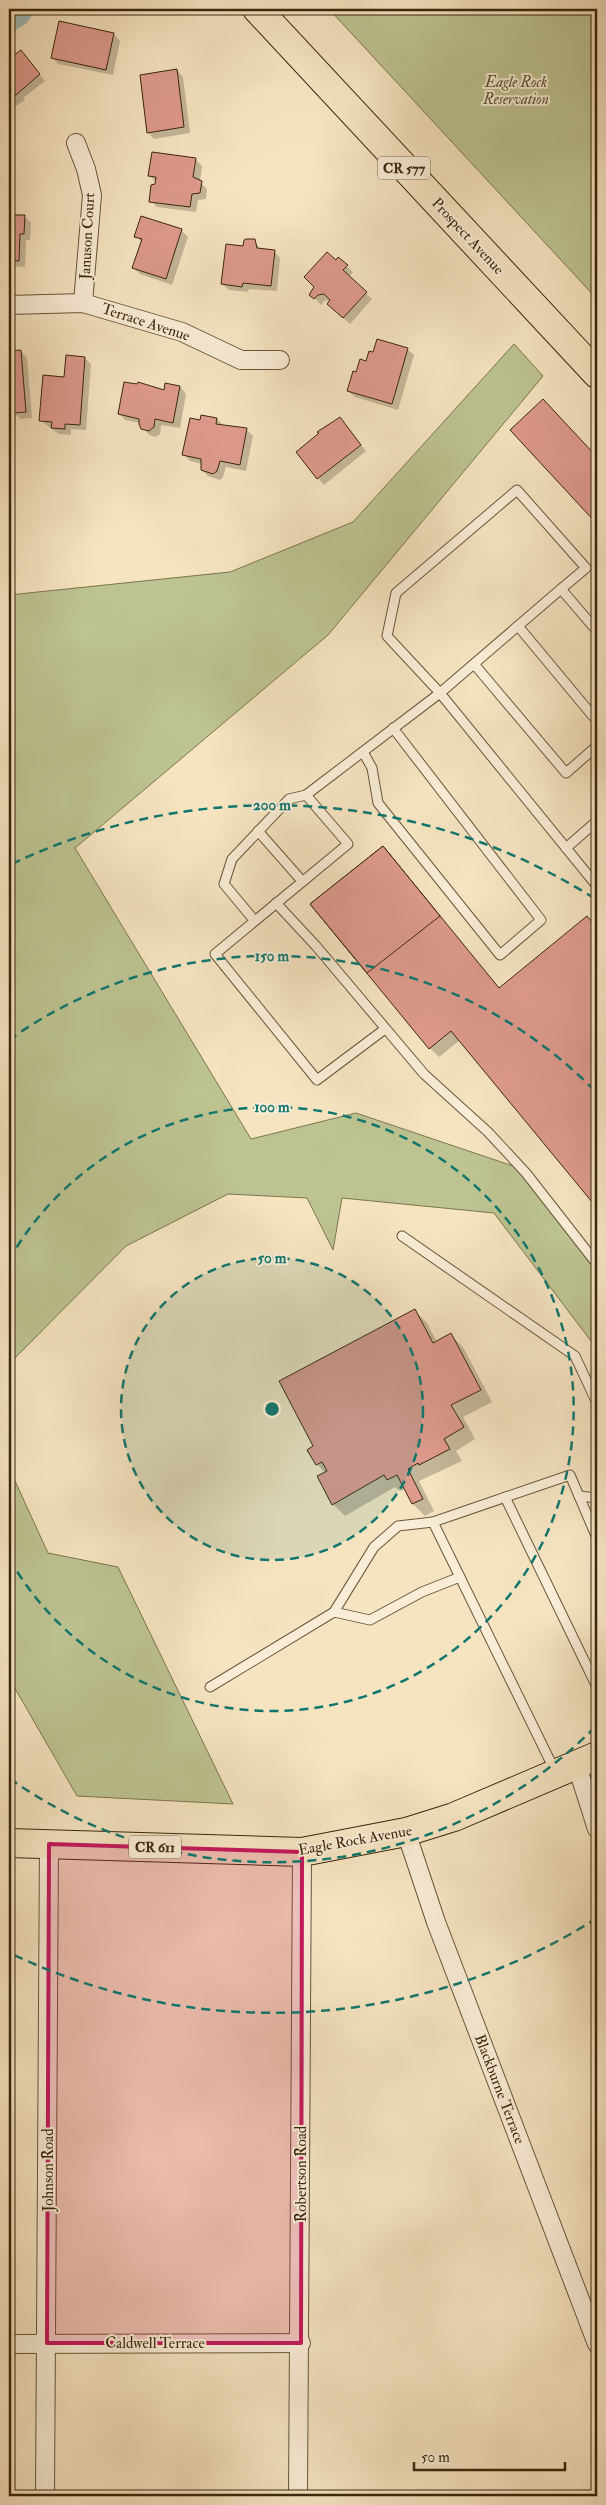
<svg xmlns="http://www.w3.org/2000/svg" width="606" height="2505" font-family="'IM FELL Double Pica',serif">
  <rect width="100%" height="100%" fill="#f6e4c1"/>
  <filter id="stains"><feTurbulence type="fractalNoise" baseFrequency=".004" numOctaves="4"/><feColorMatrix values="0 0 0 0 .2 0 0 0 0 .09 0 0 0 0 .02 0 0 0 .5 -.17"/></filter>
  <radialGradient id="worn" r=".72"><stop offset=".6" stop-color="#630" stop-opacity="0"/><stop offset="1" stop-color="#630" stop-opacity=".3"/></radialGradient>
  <g fill="#bdc492" stroke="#7b754f">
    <path d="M 329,9 L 597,9 L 597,299 Z"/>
    <path d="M 514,344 L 543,376 L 328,635 L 75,848 L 251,1139 L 356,1113 L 516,1167 L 597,1266 L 597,1349 L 494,1213 L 342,1198 L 333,1250 L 307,1198 L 228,1194 L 126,1246 L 9,1364 L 9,595 L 230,572 L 353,522 Z"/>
    <path d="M 9,1468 L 48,1553 L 118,1567 L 233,1804 L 77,1796 L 9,1678 Z"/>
  </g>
  <g fill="#0003">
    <path d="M 60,23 L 114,34 L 120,41 L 113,75 L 58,64 L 52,58 Z"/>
    <path d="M 21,51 L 45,81 L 23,98 L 25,100 L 13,108 L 15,111 L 9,115 L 9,61 Z"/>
    <path d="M 177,70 L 183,77 L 190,133 L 154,139 L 148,132 Z"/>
    <path d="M 153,154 L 196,160 L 202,166 L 200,182 L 207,189 L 206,199 L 198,200 L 196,212 L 157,207 L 151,201 L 156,182 L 150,176 Z"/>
    <path d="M 9,180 L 11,192 L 9,193 Z"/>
    <path d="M 9,213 L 24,216 L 31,223 L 30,240 L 26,240 L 25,267 L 9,266 Z"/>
    <path d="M 181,230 L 188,237 L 172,285 L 140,274 L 134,268 L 142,242 L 136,236 Z"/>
    <path d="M 254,241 L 261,250 L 274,251 L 280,258 L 277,291 L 249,289 L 248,292 L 229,290 L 222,284 L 244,248 Z"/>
    <path d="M 338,259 L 353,272 L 349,277 L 372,299 L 350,324 L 334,310 L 332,300 L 324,301 L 321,305 L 311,294 Z"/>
    <path d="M 407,349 L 414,355 L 398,410 L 355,397 L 348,391 L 357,374 Z"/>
    <path d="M 21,351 L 27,358 L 32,418 L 20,419 L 16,415 L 16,422 L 9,422 L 9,352 Z"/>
    <path d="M 85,358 L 91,364 L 86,430 L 71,429 L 71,435 L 59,434 L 41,421 L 66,378 Z"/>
    <path d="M 166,385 L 180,387 L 186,394 L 180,428 L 161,425 L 160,434 L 155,437 L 149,435 L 140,423 L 125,420 L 119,413 L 164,391 Z"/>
    <path d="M 555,413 L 597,458 L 597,522 L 511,430 Z"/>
    <path d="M 217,419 L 224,426 L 247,430 L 253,436 L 246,471 L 226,467 L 223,477 L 220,480 L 208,476 L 202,470 L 202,464 L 190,461 L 184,455 L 201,422 Z"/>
    <path d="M 346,425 L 366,451 L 324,485 L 297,452 L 327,426 Z"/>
    <path d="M 383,847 L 500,989 L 587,917 L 597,928 L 597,1206 L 460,1040 L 439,1057 L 430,1048 Z"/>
    <path d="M 415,1311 L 427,1323 L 437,1342 L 451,1335 L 463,1347 L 492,1402 L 463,1417 L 475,1439 L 456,1451 L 462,1461 L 419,1481 L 434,1511 L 425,1516 L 413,1504 L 406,1489 L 400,1491 L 395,1487 L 345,1516 L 333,1504 L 325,1473 L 317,1464 L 315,1447 Z"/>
  </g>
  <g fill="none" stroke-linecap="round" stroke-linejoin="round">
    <path stroke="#9ebdba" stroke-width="36" d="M 9,13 L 15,9"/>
  </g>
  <g fill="#de9a8d" stroke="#39260c">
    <path d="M 59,21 L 114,33 L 106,70 L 51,58 Z"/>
    <path d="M 21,50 L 40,74 L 9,101 L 9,59 Z"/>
    <path d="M 177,69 L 184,127 L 147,133 L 140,75 Z"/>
    <path d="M 152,152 L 196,158 L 193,177 L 202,181 L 200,193 L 192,194 L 190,207 L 149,202 L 151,185 L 155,184 L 156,177 L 148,176 Z"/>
    <path d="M 9,212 L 13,212 L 13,215 L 25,215 L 24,234 L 20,234 L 19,261 L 9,260 Z"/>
    <path d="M 141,216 L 182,229 L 166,279 L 132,268 L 142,239 L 134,237 Z"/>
    <path d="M 246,239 L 255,239 L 257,248 L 275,250 L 271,286 L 243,283 L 242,287 L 221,284 L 226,244 L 243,246 L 244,240 Z"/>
    <path d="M 327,252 L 336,260 L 338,257 L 348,265 L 343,270 L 367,292 L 343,318 L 327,304 L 330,300 L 324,294 L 318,295 L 314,299 L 309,295 L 314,287 L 304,277 Z"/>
    <path d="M 377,339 L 408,348 L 392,404 L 347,391 L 353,371 L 356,372 L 360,359 L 366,361 L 369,351 L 373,352 Z"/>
    <path d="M 21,350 L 26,412 L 13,413 L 12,409 L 10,409 L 11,416 L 9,416 L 9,351 Z"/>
    <path d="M 66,355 L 85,357 L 80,425 L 65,424 L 65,429 L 51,428 L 52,422 L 39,421 L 43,375 L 64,377 Z"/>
    <path d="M 124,382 L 137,384 L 138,382 L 164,390 L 165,383 L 180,386 L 173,423 L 155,419 L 154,427 L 149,431 L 141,429 L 139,424 L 139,419 L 118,414 Z"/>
    <path d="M 543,399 L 597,457 L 597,524 L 510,430 Z"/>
    <path d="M 201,415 L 217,418 L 216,424 L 247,428 L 240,465 L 220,461 L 217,471 L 213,474 L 201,470 L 201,459 L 182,455 L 190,418 L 200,420 Z"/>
    <path d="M 340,417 L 361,445 L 317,479 L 296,452 L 319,433 L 317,432 Z"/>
    <path d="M 383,846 L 499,988 L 587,916 L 597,928 L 597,1208 L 451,1031 L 429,1049 L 310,904 Z"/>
    <path d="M 383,846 L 440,916 L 367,973 L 310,904 Z"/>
    <path d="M 415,1309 L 433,1343 L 451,1333 L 481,1390 L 451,1405 L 464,1427 L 444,1439 L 450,1449 L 419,1465 L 418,1463 L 408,1469 L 423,1499 L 412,1504 L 397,1475 L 387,1480 L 384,1475 L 332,1505 L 317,1476 L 327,1471 L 322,1462 L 316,1465 L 307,1450 L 313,1446 L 279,1381 Z"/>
  </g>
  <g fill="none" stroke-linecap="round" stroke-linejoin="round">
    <g stroke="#685639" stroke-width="11">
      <g id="service">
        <path d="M 561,589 L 586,568 L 517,490 L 396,593 L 387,636 L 440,693 L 597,886"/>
        <path d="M 518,626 L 597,721"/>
        <path d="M 474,664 L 566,773 L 597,746"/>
        <path d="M 363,752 L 372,768 L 378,803 L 500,955 L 541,920 L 393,728"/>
        <path d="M 306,795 L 440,693 L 561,589 L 597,631"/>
        <path d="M 258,831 L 302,881"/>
        <path d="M 566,848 L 597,821"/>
        <path d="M 276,903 L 316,946 L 424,1074 L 488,1132 L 526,1173 L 597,1264"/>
        <path d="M 254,920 L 224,884 L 232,859 L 289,799 L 306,795 L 348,844 L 215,954 L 317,1080 L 385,1029"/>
        <path d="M 402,1236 L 575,1356 L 597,1403"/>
        <path d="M 579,1496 L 597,1498"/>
        <path d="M 505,1497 L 597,1687"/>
        <path d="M 334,1612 L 370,1620 L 422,1592 L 460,1577"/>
        <path d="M 210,1687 L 334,1612 L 374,1547 L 398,1526 L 433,1522"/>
        <path d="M 555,1771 L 433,1522 L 570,1475 L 597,1538"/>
      </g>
    </g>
    <g stroke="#685639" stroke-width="20">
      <g id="minor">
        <path d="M 76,143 L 86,169 L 92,195 L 83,303"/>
        <path d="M 9,305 L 83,303 L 182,332 L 241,360 L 280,360"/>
        <path d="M 577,1766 L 597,1829"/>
        <path d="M 406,1832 L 436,1922 L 597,2344"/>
        <path d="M 9,2344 L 301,2343"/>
        <path d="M 45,2496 L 49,1844"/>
        <path d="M 298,2496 L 302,1852"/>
      </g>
    </g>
    <g stroke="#39260c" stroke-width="30">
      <g id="primary">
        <path d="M 257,9 L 597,374"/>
        <path d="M 9,1843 L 302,1852 L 406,1832 L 454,1817 L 597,1756"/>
      </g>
    </g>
    <use href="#service" stroke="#f9edd7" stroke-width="9"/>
    <use href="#minor" stroke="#f9edd7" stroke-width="18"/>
    <use href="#primary" stroke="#f6e4c1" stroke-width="28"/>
  </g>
  <path fill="#c2185b" fill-opacity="0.2" stroke="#c2185b" stroke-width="4" stroke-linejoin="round" d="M 49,1844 L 302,1852 L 301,2343 L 47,2343 Z"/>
  <circle cx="272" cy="1409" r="151" fill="#0f766e" fill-opacity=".12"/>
  <g fill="none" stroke="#0f766e" stroke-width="2.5" stroke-dasharray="9 6">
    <circle cx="272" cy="1409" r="151"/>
    <path d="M9 1260A302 302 0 1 1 9 1558"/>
    <path d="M595 1727A453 453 0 0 1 9 1778M9 1040A453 453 0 0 1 595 1091"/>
    <path d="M597 1918A604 604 0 0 1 12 1954M12 864A604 604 0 0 1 597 900"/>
  </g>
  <g text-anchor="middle" stroke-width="4" stroke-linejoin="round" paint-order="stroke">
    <g fill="#f9edd7" stroke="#736249" stroke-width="1">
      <rect x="378" y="156.5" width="52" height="23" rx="4"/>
      <rect x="129" y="1835.5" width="52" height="23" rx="4"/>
    </g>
    <g font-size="14" font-weight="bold" fill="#39260c">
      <text x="404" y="173">CR 577</text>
      <text x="155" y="1852">CR 611</text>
    </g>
    <g font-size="15" font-style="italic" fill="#5a4e2e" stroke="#f9edd7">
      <text x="516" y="87">Eagle Rock<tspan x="516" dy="17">Reservation</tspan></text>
    </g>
    <g font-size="15" fill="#39260c" stroke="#f9edd7">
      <text transform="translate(87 236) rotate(-87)" y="5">Januson Court</text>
      <text transform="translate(468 236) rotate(47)" y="5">Prospect Avenue</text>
      <text transform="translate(146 322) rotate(18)" y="5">Terrace Avenue</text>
      <text transform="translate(355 1840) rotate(-10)" y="5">Eagle Rock Avenue</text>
      <text transform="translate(500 2089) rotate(69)" y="5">Blackburne Terrace</text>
      <text transform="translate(48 2170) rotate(-90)" y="5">Johnson Road</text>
      <text transform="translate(301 2174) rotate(-90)" y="5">Robertson Road</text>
      <text x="155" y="2348">Caldwell Terrace</text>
    </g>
  </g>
  <circle cx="272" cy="1409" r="8" fill="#0f766e" stroke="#f9edd7" stroke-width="2.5"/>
  <g font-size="15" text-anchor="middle" font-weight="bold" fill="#0f766e" stroke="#f9edd7" stroke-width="4" stroke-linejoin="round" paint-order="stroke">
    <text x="272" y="810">200 m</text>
    <text x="272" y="961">150 m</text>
    <text x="272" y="1112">100 m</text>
    <text x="272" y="1263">50 m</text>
  </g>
  <rect width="606" height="2505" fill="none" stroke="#f6e4c1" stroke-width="30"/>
  <rect x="10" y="10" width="586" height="2485" fill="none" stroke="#39260c" stroke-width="2.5"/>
  <rect x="15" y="15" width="576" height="2475" fill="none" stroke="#39260c"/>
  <path d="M414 2462v8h151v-8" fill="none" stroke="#39260c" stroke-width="2.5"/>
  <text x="421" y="2462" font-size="15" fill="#39260c" stroke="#f9edd7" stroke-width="4" paint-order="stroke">50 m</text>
  <rect width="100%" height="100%" filter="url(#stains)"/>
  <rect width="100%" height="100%" fill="url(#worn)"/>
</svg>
